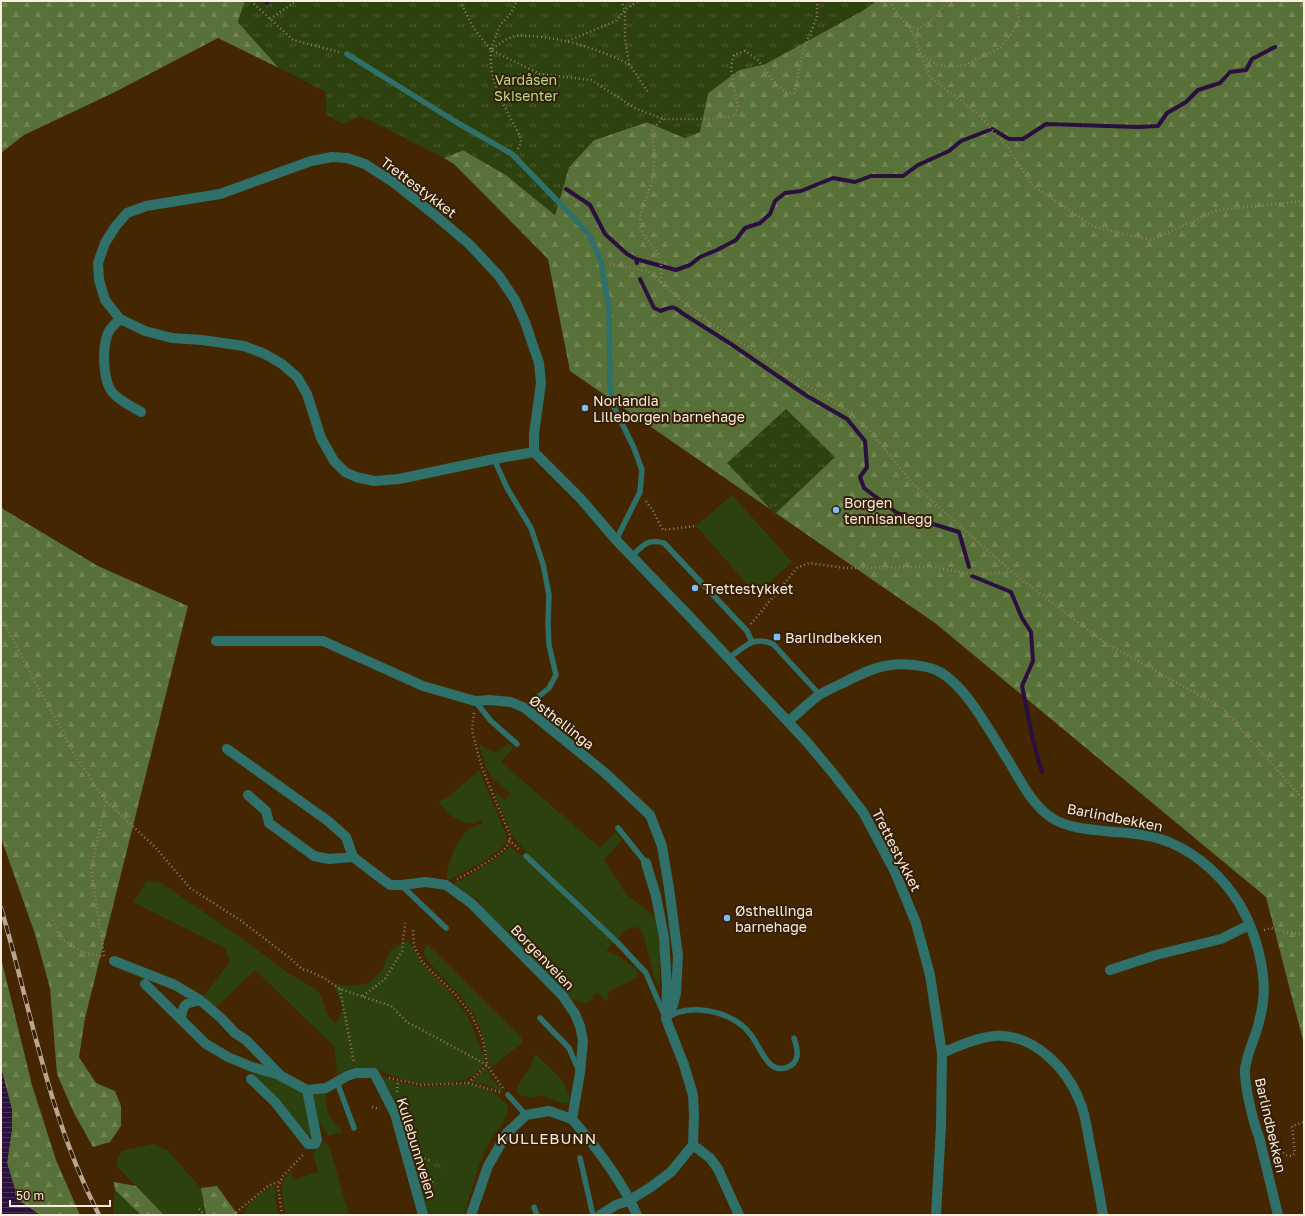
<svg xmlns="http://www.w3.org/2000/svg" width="1305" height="1216" viewBox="0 0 1305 1216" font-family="'Golos Text',sans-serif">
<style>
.grass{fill:#2d410f}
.forest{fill:url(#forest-firs)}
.park{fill:url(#park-tufts)}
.water{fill:url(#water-rules)}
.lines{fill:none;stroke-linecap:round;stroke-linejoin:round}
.stream{stroke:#2b0f3e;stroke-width:4}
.path{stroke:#957e62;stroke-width:2.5;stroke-dasharray:1 3;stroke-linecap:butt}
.lane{stroke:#2f706b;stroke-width:5.5}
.street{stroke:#2f706b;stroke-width:10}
.rail-casing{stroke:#baa68f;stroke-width:4.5}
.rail{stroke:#351f05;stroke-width:3;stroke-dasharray:9;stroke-linecap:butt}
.poi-dot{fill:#7ebdf9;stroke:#351f05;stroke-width:1.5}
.labels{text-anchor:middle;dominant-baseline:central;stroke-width:4;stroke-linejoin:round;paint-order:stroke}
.park-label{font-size:14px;fill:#b5db87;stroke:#351f05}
.street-label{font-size:14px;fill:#fcedde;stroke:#351f05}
.poi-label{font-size:14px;fill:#fcedde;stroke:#351f05;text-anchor:start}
.neighbourhood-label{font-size:15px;letter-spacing:1px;fill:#fcedde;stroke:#351f05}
</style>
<defs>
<pattern id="forest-firs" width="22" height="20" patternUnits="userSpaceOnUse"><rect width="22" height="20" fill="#587138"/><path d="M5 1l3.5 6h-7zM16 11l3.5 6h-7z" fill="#718654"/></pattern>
<pattern id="park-tufts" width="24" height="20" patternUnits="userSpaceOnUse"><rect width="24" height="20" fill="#2d410f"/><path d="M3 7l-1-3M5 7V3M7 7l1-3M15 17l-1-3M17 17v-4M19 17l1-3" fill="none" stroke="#4c5d32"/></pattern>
<pattern id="water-rules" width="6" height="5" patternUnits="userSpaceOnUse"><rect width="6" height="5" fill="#2b0f3e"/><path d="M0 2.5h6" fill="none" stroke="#4b3259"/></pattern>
</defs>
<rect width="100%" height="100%" fill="#442700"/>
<path class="grass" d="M 732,495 L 792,562 L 756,594 L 696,526 Z
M 509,743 L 513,748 L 501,762 L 600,848 L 615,832 L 622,840 L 604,860 L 626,894 L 656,918 L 660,948 L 660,984 L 659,985 L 656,983 L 643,934 L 637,927 L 630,928 L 624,932 L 606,951 L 615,954 L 637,969 L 638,977 L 609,991 L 607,1001 L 598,993 L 594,995 L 587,1004 L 570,998 L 533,959 L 483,911 L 478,899 L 469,895 L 455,885 L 454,883 L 471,875 L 499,857 L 510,847 L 524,857 L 528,854 L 513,837 L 495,794 L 496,793 L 505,800 L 511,794 L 492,778 L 486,768 L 479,744 L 482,746 L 495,752 Z
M 479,770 L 505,832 C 506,835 507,838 506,841 C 500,856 461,873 447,880 C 447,863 456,841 469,829 C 473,826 479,825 483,823 L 481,820 C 478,821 474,823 471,823 C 458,824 446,811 438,802 L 451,795 Z
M 147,881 L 161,883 L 243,939 L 288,973 L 316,989 L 320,994 L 328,1016 L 336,1024 L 343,1008 L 335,988 L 334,983 L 342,986 L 367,984 L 382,970 L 391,950 L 408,940 L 423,965 L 451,994 L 464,1011 L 472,1025 L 485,1060 L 482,1067 L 472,1076 L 464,1080 L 448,1083 L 420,1084 L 407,1081 L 373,1068 L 352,1068 L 337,1074 L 335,1050 L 333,1045 L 255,970 L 215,1008 L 204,996 L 230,961 L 225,948 L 133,902 Z
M 428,945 L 521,1037 L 522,1043 L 492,1067 L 488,1063 L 483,1036 L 476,1018 L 462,998 L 425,958 L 424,952 L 426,946 Z
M 535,1054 C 548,1067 572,1083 569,1103 L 565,1104 L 540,1095 C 533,1099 526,1098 518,1094 L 516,1091 L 524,1075 L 529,1071 Z
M 487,1067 C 490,1071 489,1075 492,1079 C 496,1084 501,1086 503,1092 L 497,1090 L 490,1086 L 471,1082 Z
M 255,1072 L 273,1077 L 302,1090 L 314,1136 L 312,1138 L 309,1137 L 254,1077 Z
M 382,1076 L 394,1081 L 418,1087 L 468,1084 L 487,1088 L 508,1105 C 508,1119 499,1127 492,1138 C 478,1160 472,1190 464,1215 L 427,1215 L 380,1079 Z
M 319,1091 L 326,1093 C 325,1106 328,1120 340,1127 L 342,1132 L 328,1136 L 326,1132 L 317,1121 L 313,1098 L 315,1094 Z
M 325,1142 L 329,1146 L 349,1215 L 286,1215 C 283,1205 279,1188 285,1179 C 286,1176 290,1174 292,1172 L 293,1180 L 318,1172 L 313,1153 L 319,1146 Z
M 153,1144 L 167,1150 L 201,1188 L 206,1215 L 164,1215 L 116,1165 L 121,1151 Z
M 276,1185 C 274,1194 275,1206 279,1215 L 243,1215 C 248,1202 263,1191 276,1185 Z
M 115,1190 L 141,1215 L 113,1215 Z"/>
<path class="forest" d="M 1,1 L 245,1 L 238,22 L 279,68 L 218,38 L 115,92 L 24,135 L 1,153 Z
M 876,1 L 1304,1 L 1304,1044 L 1266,897 L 935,623 L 570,371 L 548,259 L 454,164 L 444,158 L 463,150 L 506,175 L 555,215 L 569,167 L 594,140 L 647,122 L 685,138 L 699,132 L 708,93 L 739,70 L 765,64 L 862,11 Z
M 1,506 L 3,509 L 98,566 L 188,606 L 85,1018 L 79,1057 L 96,1083 L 115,1091 L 121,1106 L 121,1126 L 110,1142 L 93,1147 L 74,1113 L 57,1074 L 50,988 L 35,934 L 1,838 Z
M 1,958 L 32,1085 L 56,1160 L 80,1215 L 40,1215 L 18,1200 L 15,1195 L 15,1190 L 7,1163 L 12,1128 L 12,1110 L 1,1068 Z
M 114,1182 L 136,1186 L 164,1215 L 141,1215 L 115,1190 Z
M 217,1186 L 238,1215 L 206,1215 L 201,1188 Z"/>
<path class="park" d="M 245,1 L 876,1 L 862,11 L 765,64 L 739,70 L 708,93 L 700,132 L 685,138 L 647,122 L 594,140 L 569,167 L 555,215 L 506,175 L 463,150 L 444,158 L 362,116 L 342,124 L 326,114 L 326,92 L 279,68 L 238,22 Z
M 786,409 L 835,457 L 775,514 L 727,463 Z
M 435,1157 L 442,1157 C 448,1164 447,1175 442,1183 L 436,1184 L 432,1178 L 431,1161 Z"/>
<path class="water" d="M 1,1068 L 12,1110 L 12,1128 L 7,1163 L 15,1190 L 15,1195 L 18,1200 L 40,1215 L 1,1215 Z"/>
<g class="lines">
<path class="stream" d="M 266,1 L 267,3
M 566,189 L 590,205 L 605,234 L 627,254 L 636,259 L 637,263
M 636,259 L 676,270 L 690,265 L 700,257 L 717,250 L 736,240 L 745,228 L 760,223 L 770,214 L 775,201 L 785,193 L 801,191 L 833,178 L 855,182 L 871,176 L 903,176 L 918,165 L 949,151 L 961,141 L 992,129 L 1009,139 L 1023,139 L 1046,124 L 1138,127 L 1158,126 L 1167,113 L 1186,102 L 1198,90 L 1220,83 L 1230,72 L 1246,70 L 1252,59 L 1275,47
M 640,279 L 654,308 L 661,311 C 671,307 673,305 682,313 L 731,344 L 807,396 L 847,419 L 865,441 L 867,467 L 860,477 L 864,488 L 897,513 L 959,532 L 969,567
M 972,576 L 1011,592 L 1022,618 L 1031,632 L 1033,661 L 1022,686 L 1033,740 L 1042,772"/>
<path class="path" d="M 251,1 L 293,40 L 339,52
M 460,1 L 474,29 L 491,50 L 540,74 L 591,80 L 635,108 L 663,119 L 714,119 L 735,116 L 738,107 L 732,76 L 731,66 L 734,55 L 745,51 L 758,60 L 776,84 L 786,93 L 794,93 L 804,48 L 817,17 L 817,1
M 890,1 C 896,13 905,26 918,29 L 932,20 L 948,1
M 270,19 L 296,1
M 910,27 L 930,77 L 980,116 L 1009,149 L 1033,186 L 1094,227 L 1151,240 L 1218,210 L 1304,201
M 568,41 L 616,21 L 625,10 L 638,1
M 491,49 L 500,25 L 511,13 L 517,1
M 920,54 L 938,65 L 952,67 L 965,65 L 1000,48 L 1014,30 L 1019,20 L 1016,1
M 629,64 L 648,92
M 518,149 L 521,143 L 520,136 C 506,109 488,81 491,50 C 498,44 506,39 515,36 C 519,35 525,36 530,36 C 564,38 598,49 629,64 L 625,39 L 625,10 L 621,1
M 610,264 L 648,271 L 701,317 L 844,409 L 869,430 L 913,484 L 1012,572 L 1104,642 L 1222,708 L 1304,800
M 661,282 L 661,264 L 658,253 L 644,236 L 640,227 L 640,215 L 652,181 L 655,153 L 651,133 L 652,129 L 663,119
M 646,501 L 653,511 L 663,530 L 696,526
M 1,618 L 76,757 L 106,801 L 155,847 L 190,888 L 240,920 L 290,958 L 302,969 L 311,972 L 324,978 L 340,989 L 391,1006 L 407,1022 L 487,1065 L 503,1088
M 751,624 L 797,568 L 809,563 L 845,568 L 933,567 L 970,574 L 1012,572
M 509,840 L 520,850
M 457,879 C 468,874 504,854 508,844 C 510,841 510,838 510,835 L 482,768 L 472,731 L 474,713
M 53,920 L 60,938 L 82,952 L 104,957
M 1264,930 L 1271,928 L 1288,933 L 1304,934
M 104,956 L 91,869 L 106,801
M 340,989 L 354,1063
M 363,996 L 385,979 L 402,951 L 405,923
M 389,1078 L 421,1085 L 468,1083 L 487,1065 L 483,1040 L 471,1014 L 455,994 L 422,962 L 414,946 L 413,930
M 468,1083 L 500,1092
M 397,1092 L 398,1080
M 372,1107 L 380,1109
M 1271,1137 L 1285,1155 L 1292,1156 L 1295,1153 L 1292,1126 L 1304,1122
M 417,1156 L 431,1161
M 425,1185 L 434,1181
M 199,1209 L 205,1215
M 233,1215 L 268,1186 L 280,1181
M 282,1215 L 278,1187 L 283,1176 L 304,1154"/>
<path class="lane" d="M 347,54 L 456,122 L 512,154 L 574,218 L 590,236 L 601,262 L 609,308 L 610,385 L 613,405 L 634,448 L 642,470 L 640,492 L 616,540
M 494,459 L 507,488 L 531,528 L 543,564 L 549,595 L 548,623 L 549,645 L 556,675 L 549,688 L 525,708
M 632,556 C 643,545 648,538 664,543 L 747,631 L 752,642
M 729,658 C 744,647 754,635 773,644 L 820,695
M 475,701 L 491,721 L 517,744
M 618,828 L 646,863
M 526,856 L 618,943 L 646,973 L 666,1019 C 670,1016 675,1013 679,1012 C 703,1005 737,1015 751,1035 C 758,1044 762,1057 771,1065 C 780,1072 795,1068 797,1056 C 798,1050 796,1044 794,1038
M 401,885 L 446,928
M 540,1018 L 569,1048 L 578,1069
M 337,1082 L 354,1128
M 508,1095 L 526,1115
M 580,1158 L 593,1215
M 534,1207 L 537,1215"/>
<path class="street" d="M 120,319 C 116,323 110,328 108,333 C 102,348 102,384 115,395 C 122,402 133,407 141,412
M 534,452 L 494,459 L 399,479 L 374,481 L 356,477 L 345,472 L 334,461 L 321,438 L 307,394 L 297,377 L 282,364 L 265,354 L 244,346 L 202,340 L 172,338 L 145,331 L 120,319 L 105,300 L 99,280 L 98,263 L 105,243 L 115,227 L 127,213 L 146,206 L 220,194 L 311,161 L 332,157 L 347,158 L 365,164 L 393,182 L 436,216 L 469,244 L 499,276 L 515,300 L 525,322 L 539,363 L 541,383 L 534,434 L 534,452 L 581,499 L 616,540 L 691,618 L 806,741 L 832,772 L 863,812 L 895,872 L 916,923 L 930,975 L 942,1053 L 941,1126 L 936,1215
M 216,641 L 323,641 L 423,686 L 475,701 L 490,700 L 511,702 L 525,708 L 604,772 L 650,815 L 662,846 L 669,888 L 678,956 L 676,993 L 673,1005 L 666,1019
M 788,721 C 799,713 808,703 819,695 C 826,691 834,687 841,684 C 866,671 886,661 914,665 C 922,666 931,667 938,671 C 966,685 991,734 1008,760 C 1020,780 1032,805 1052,818 C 1068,829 1096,830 1115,832 C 1133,833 1154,835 1171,843 C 1199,855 1224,878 1240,905 C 1255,930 1267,972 1263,1002 C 1262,1010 1260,1018 1258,1026 C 1254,1040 1247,1054 1245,1069 C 1244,1084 1253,1122 1259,1137 L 1278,1215
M 227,749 L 328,821 L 346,837 L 353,857 L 390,885 L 401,885 L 426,882 L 446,885 L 471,903 L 562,995 L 575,1014 L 580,1026 L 583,1040 L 580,1073 L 572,1119 C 597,1148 621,1179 637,1215
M 248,795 L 266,811 L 269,823 L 314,856 L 329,859 L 353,857
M 114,961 L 175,985 L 200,1000 L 221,1018 L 235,1033 L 246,1040 L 281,1076 L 307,1090 L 326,1088 L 347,1076 L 356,1073 L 374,1073 L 395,1114 L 423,1215
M 1110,970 L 1156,955 L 1221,939 L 1249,925
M 145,984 L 206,1044 L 228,1057 L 252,1067 L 280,1075
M 181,1018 C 183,1004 185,1003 200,1000
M 942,1053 C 958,1046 976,1038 994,1036 C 1033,1033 1067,1068 1080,1102 C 1085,1113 1087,1128 1089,1140 C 1094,1165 1099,1190 1103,1215
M 251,1079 L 275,1102 L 308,1144 L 315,1144 L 317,1140 L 307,1090
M 693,1145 L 710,1158 L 718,1169 L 739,1215
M 471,1215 L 488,1166 L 507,1133 L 526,1115 L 549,1111 L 572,1119
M 600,1215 L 616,1205 L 630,1200 L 651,1187 L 671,1172 L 693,1145 L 694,1115 L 693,1095 L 684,1065 L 666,1019 L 667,987 L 664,937 L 656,896 L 646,863"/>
<defs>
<path id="rail" d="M 1,908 C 32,1013 48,1116 99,1215"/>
</defs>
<use href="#rail" class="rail-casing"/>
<use href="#rail" class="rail"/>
</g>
<g class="poi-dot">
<circle cx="585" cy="408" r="4"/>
<circle cx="836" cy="510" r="4"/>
<circle cx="695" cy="588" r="4"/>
<rect x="773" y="633" width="8" height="8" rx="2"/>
<circle cx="727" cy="918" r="4"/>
</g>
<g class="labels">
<g class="park-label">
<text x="526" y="79">Vardåsen<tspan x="526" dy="16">Skisenter</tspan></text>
</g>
<g class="street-label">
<text transform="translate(419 187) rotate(37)">Trettestykket</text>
<text transform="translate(562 722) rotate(38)">Østhellinga</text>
<text transform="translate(1115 817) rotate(11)">Barlindbekken</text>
<text transform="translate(897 850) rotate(63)">Trettestykket</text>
<text transform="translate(543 957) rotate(46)">Borgenveien</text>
<text transform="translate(1271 1125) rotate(77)">Barlindbekken</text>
<text transform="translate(417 1148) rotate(73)">Kullebunnveien</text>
</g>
<g class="poi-label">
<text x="593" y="400">Norlandia<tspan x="593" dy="16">Lilleborgen barnehage</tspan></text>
<text x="844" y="502">Borgen<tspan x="844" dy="16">tennisanlegg</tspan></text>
<text x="703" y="588">Trettestykket</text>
<text x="785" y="637">Barlindbekken</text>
<text x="735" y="910">Østhellinga<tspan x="735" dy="16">barnehage</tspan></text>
</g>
<g class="neighbourhood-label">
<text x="547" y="1138">KULLEBUNN</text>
</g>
</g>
<rect width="1305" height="1216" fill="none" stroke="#fcedde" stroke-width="4"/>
<path d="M10 1200v6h100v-6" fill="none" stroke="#fcedde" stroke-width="2"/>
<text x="16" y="1200" font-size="12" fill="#fcedde" stroke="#351f05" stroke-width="3" paint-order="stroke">50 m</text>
</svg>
